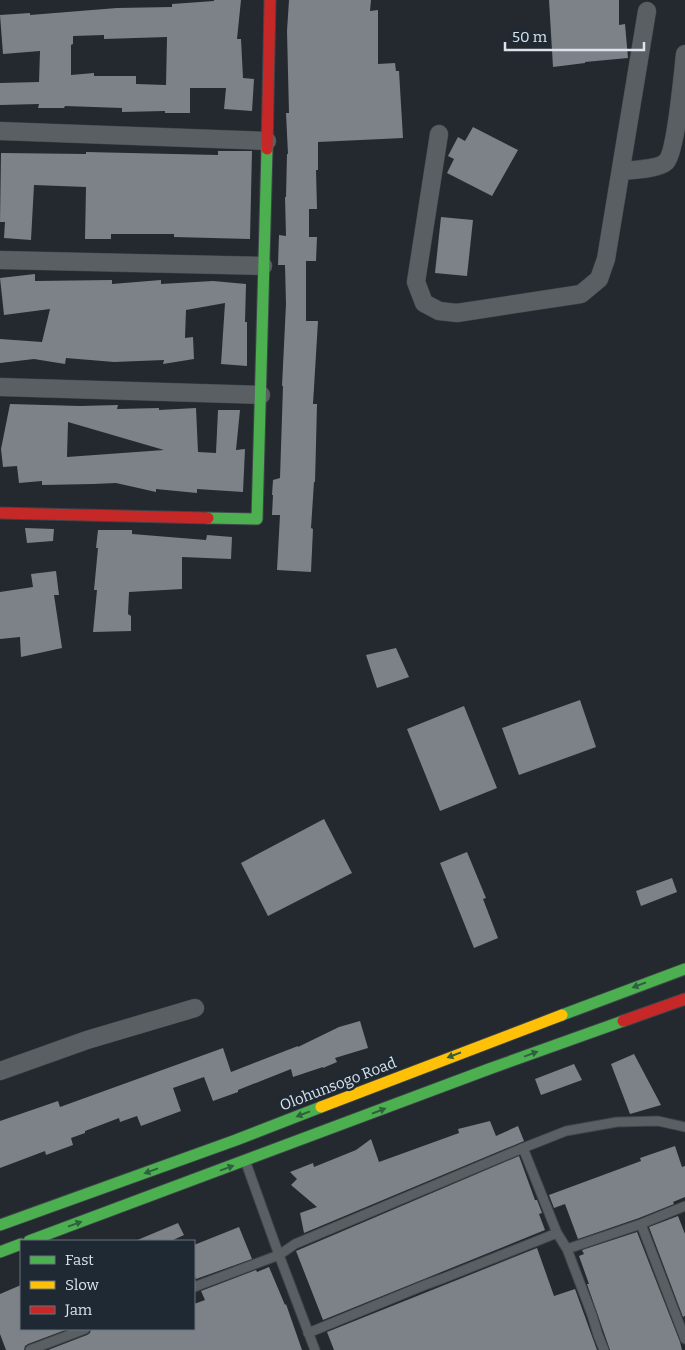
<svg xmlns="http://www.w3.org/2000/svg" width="685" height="1350" viewBox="0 0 685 1350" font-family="Bitter,serif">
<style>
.building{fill:#7d8288;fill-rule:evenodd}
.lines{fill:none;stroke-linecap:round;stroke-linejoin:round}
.lane-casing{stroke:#3e4449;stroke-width:11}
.street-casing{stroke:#3e4449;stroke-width:19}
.fast-casing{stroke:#3e4449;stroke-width:13}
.slow-casing{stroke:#3e4449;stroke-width:13}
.jam-casing{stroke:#3e4449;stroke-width:13}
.lane{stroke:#5a5f64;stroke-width:9}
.street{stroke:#5a5f64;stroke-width:18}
.fast{stroke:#4caf50;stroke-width:11}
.slow{stroke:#ffc107;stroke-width:11}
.jam{stroke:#c62828;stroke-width:11}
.oneway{fill:#305f3f}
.labels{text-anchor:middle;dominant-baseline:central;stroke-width:5;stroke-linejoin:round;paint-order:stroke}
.street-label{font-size:15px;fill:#dce3eb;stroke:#1e2934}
</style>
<rect width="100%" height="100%" fill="#23292f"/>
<path class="building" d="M 214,0 L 241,0 L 237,39 L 241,39 L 243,78 L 254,79 L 252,111 L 224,109 L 226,88 L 190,88 L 190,113 L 165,113 L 165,111 L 122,112 L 122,108 L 65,106 L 64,108 L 38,108 L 39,104 L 0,105 L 0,83 L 39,82 L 40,51 L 3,54 L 0,15 L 30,13 L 30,15 L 117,8 L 172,7 L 172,4 L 214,1 ZM 104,35 L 104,39 L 167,37 L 166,85 L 136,84 L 136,76 L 94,76 L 94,73 L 71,75 L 71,45 L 73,44 L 73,36 Z
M 289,0 L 371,0 L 370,11 L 378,10 L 378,64 L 395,63 L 396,71 L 399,71 L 403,138 L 318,142 L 318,170 L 316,170 L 317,209 L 309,209 L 309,237 L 317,237 L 316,261 L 306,261 L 306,321 L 318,321 L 313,404 L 317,404 L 316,444 L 315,482 L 314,482 L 311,528 L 313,529 L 311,572 L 277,570 L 280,515 L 272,515 L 273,495 L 272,495 L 273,480 L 280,478 L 283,386 L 282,386 L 286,304 L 285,265 L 278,265 L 279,235 L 286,236 L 285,197 L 286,197 L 287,154 L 288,154 L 286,113 L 289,113 L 287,31 Z
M 549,0 L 619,0 L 619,25 L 625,24 L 628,58 L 585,62 L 585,63 L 553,67 Z
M 473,127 L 518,150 L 492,196 L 447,173 L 454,159 L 448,156 L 458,137 L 465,141 Z
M 218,151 L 252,151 L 250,239 L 174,237 L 174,234 L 111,234 L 111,239 L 85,239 L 86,187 L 34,185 L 31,240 L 4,238 L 5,222 L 0,222 L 1,153 L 86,154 L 86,152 L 218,155 Z
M 441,217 L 473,220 L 467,276 L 435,273 Z
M 35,274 L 35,281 L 112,280 L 112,284 L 161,280 L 161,284 L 213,281 L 246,284 L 245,322 L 247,322 L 247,366 L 221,364 L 225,303 L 186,310 L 185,338 L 193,337 L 194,359 L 163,364 L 164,360 L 114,362 L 66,358 L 65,364 L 34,359 L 0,363 L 0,339 L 42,342 L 50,309 L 4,315 L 0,278 Z
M 10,404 L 80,406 L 118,405 L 117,409 L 159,408 L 159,410 L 196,408 L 198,452 L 216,453 L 218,410 L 240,410 L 236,450 L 245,449 L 243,492 L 197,489 L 197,493 L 156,489 L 156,492 L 116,483 L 93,484 L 42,485 L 42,481 L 19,483 L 17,466 L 3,467 L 1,449 ZM 68,422 L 164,450 L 67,457 Z
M 25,528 L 54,529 L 53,541 L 27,543 Z
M 98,530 L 132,530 L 132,534 L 206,540 L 207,535 L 232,537 L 231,559 L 182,557 L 182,589 L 129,592 L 128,614 L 131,616 L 131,631 L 93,632 L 97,590 L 94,590 L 98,548 L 96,548 Z
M 56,571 L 59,595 L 54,595 L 62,648 L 21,657 L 20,637 L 0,639 L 0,592 L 33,587 L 31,574 Z
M 396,648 L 409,677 L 377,688 L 366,655 Z
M 580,700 L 596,747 L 519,775 L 502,728 Z
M 464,706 L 497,788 L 440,811 L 407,729 Z
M 324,819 L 352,873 L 268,916 L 241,863 Z
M 467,852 L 486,898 L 483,899 L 498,938 L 474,948 L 440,863 Z
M 672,878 L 677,892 L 641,906 L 636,891 Z
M 360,1021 L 368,1048 L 335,1058 L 337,1062 L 323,1068 L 323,1067 L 293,1077 L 291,1069 L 238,1090 L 238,1092 L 213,1101 L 204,1077 L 173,1088 L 181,1111 L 141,1126 L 137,1116 L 120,1122 L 119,1118 L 85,1131 L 85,1133 L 71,1138 L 73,1145 L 46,1155 L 45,1151 L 0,1168 L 0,1121 L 58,1101 L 60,1107 L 223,1048 L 231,1072 L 298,1046 L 298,1047 L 339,1027 Z
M 634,1054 L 661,1105 L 630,1114 L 611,1064 Z
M 574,1064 L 582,1080 L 541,1095 L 535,1079 Z
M 490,1121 L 496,1136 L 518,1126 L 524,1141 L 304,1233 L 300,1213 L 317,1207 L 291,1185 L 297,1179 L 290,1172 L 313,1163 L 314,1167 L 356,1150 L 371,1139 L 379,1162 L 459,1133 L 458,1129 Z
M 675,1146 L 682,1167 L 685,1166 L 685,1197 L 673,1202 L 674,1204 L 639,1218 L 578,1239 L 565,1204 L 554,1208 L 549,1195 L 641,1161 L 640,1158 Z
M 519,1156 L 535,1200 L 537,1200 L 542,1213 L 539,1214 L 545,1230 L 323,1320 L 296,1251 Z
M 678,1216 L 685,1234 L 685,1316 L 683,1317 L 649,1227 Z
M 178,1223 L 184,1235 L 171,1241 L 135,1241 Z
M 239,1227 L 252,1259 L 196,1279 L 194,1273 L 194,1245 Z
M 637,1232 L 680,1342 L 682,1350 L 610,1350 L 587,1284 L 589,1284 L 579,1256 L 584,1254 L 582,1250 Z
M 537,1248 L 554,1296 L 575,1289 L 597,1350 L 334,1350 L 327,1332 Z
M 269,1267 L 285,1305 L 286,1304 L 302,1350 L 48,1350 L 87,1335 L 90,1333 L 91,1329 L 194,1329 L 194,1304 L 205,1300 L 201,1291 L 256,1270 L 257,1272 Z
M 21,1285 L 21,1329 L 68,1329 L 28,1344 L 25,1346 L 24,1350 L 6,1350 L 0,1334 L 0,1294 Z"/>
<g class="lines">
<defs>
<path id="lane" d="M 523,1148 L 557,1233 L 567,1249 L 592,1315 L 598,1335 L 604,1350
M 246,1163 L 279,1255 L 315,1350
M 641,1224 L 685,1339
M 567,1249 L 641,1224 L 685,1206
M 194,1287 L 279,1255 L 295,1244 L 523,1148 L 566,1131 L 617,1122 L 658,1121 L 685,1127
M 308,1333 L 425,1285 L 444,1278 L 557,1233
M 30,1350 L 85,1329"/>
<path id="street" d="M 0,131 L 267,141
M 439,134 L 416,282 L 424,303 L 439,311 L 457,313 L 581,294 L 599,279 L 606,259 L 647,11
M 621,171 C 631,170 659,169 666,162 C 676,152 683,72 685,54
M 0,260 L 263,266
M 0,387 L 261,395
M 0,1071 L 87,1040 L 195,1008"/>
<path id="fast" d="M 208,518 L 257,519 L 267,149
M 562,1015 L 685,969
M 0,1225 L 236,1140 L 321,1107
M 29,1241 L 489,1069 L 623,1021
M 0,1252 L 21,1244"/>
<path id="slow" d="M 321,1107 L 562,1015"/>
<path id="jam" d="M 267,149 L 270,0
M 0,513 L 208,518
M 623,1021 L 685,999"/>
</defs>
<use href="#lane" class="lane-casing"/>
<use href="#street" class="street-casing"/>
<use href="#fast" class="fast-casing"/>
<use href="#slow" class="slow-casing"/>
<use href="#jam" class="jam-casing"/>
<use href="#lane" class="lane"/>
<use href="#street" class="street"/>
<use href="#fast" class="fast"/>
<use href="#slow" class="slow"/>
<use href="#jam" class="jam"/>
</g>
<defs><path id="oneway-solid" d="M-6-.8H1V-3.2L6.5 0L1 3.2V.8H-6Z" transform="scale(1.25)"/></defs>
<g class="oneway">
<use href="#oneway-solid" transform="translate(639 985) rotate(159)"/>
<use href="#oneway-solid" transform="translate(531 1054) rotate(-20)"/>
<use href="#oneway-solid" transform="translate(454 1055) rotate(159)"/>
<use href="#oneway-solid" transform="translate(379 1111) rotate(-21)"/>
<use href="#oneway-solid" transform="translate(303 1114) rotate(159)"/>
<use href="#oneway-solid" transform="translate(227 1168) rotate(-20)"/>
<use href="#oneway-solid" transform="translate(151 1171) rotate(160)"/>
<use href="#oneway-solid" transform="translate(75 1224) rotate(-20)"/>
</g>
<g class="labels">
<g class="street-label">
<text transform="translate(338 1084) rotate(-21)">Olohunsogo Road</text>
</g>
</g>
<rect x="20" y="1240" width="175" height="90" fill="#1e2934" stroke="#6a737d"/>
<rect x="30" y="1256" width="25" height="8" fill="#4caf50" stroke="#6a737d"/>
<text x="65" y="1265" font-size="15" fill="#dce3eb">Fast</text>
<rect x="30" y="1281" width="25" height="8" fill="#ffc107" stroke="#6a737d"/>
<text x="65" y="1290" font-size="15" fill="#dce3eb">Slow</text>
<rect x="30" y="1306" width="25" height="8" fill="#c62828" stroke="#6a737d"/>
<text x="65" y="1315" font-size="15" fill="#dce3eb">Jam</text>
<path d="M505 42v8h139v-8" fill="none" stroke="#dce3eb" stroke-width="2.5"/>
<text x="512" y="42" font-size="15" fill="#dce3eb" stroke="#1e2934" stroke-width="4" paint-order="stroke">50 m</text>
</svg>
